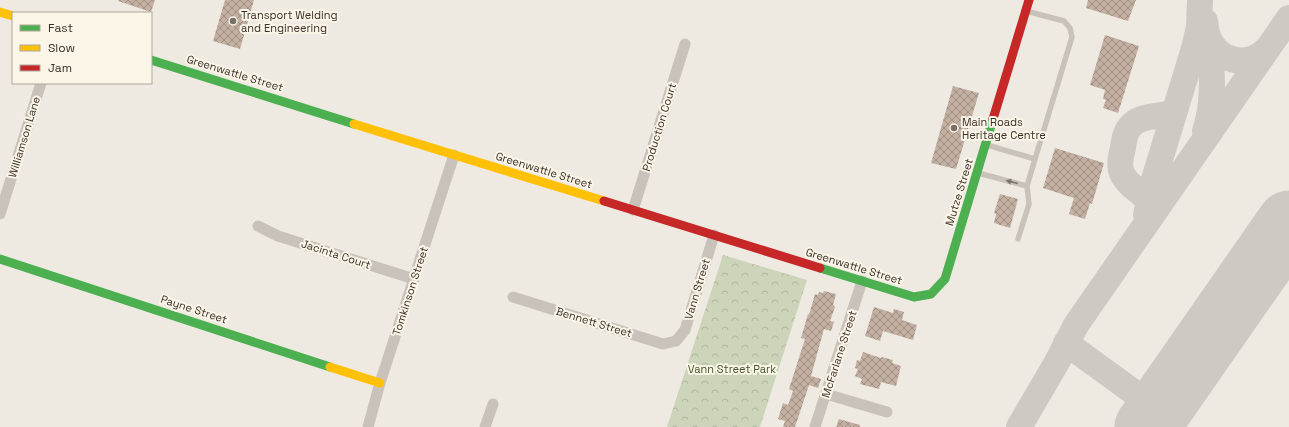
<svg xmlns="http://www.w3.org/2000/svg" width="1289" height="427" viewBox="0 0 1289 427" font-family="'Space Grotesk',sans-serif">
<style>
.park{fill:url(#park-crowns)}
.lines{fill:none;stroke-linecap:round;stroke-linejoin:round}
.taxiway{stroke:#cecac3;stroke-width:26}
.runway{stroke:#cecac3;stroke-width:65}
.building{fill:url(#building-cross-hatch)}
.lane{stroke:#c8c2ba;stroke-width:5.5}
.street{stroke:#c8c2ba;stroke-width:11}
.fast{stroke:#4caf50;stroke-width:9}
.slow{stroke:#ffc107;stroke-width:9}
.jam{stroke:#c62828;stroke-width:9}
.oneway{fill:#79716a}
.poi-dot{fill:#787069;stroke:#fbf5e8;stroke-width:1.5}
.labels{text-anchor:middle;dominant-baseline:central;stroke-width:4;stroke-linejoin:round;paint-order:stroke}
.poi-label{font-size:11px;fill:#382f28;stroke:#fbf5e8;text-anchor:start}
.street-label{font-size:11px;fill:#382f28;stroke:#fbf5e8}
.park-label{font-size:11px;fill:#42582a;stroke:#fbf5e8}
</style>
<defs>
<pattern id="park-crowns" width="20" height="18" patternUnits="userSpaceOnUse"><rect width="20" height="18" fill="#ccd5ba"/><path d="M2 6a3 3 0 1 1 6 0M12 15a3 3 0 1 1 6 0" fill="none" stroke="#b0b7a0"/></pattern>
<pattern id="building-cross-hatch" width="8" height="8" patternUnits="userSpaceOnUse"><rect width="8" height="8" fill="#c3b0a2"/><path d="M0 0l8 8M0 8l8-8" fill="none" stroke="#9f9084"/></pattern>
</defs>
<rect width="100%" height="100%" fill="#eeeae2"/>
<path class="park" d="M 723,255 L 807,280 L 760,427 L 667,427 Z"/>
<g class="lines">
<path class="taxiway" d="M 1207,34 C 1217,62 1247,69 1267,49
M 1205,131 C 1217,95 1211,58 1205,21
M 1148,205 C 1147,198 1143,195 1138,191 C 1120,177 1117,169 1123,148 C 1124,141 1125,133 1129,128 C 1141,111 1168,120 1176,108
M 1146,215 L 1152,186 L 1195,45 L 1199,26 L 1200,0
M 1066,343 L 1143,399 C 1150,408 1151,417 1146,427
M 1141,398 C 1150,402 1159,401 1167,395 L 1222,320
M 1019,427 L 1057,362 L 1076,325 L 1289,18"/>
<path class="runway" d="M 1147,427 L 1289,223"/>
</g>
<path class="building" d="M 119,0 L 155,0 L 151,12 L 118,1 Z
M 225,0 L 254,0 L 240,49 L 213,41 Z
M 1088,0 L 1136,0 L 1128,21 L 1086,8 Z
M 1105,35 L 1139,46 L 1118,113 L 1103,108 L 1106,100 L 1103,99 L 1105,90 L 1090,85 Z
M 953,86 L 979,93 L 956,169 L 931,163 Z
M 1055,148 L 1104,163 L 1092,204 L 1090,203 L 1085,219 L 1069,214 L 1074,198 L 1043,188 Z
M 1000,194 L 1018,199 L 1010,228 L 994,223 L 996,214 L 994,213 Z
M 824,291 L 836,294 L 833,305 L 835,307 L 830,321 L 834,322 L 831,331 L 824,329 L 811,376 L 821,379 L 818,388 L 809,385 L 795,427 L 783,427 L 785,421 L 778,419 L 783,403 L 788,405 L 793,391 L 789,389 L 805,339 L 801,338 L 808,314 L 809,315 L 815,294 L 818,295 L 819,292 L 823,293 Z
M 874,307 L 893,313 L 894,309 L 904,312 L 902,320 L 917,325 L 913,340 L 883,331 L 880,341 L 865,336 Z
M 863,352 L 881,358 L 882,357 L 893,360 L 892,363 L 901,366 L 896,386 L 881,382 L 879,389 L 860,384 L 862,379 L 855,376 L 858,369 L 855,368 L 857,360 L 860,361 Z
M 839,419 L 860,425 L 860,427 L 836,427 Z"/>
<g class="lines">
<path class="lane" d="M 1026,11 L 1064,21 L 1070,28 L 1072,37 L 1035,159
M 978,173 L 1027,186 L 1035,159 L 987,145
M 1018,239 L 1029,204 L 1027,186"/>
<path class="street" d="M 633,210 L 685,44
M 0,214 L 41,83
M 258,226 L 278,236 L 414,279
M 513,297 L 663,344 L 676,341 L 685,330 L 714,235
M 826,394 L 887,412
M 368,427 L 380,383 L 454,155
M 485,427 L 493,404
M 815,427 L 862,281"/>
<path class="fast" d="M 151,60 L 354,124
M 0,259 L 330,367
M 820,268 L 914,297 L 931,294 L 945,279 L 993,119"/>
<path class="slow" d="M 0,12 L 13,16
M 354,124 L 604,201
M 330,367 L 380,383"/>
<path class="jam" d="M 993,119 L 1029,0
M 604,201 L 820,268"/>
</g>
<defs><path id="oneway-solid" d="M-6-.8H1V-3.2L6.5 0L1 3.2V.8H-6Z"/></defs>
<use class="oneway" href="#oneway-solid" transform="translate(1012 182) rotate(-165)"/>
<g class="poi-dot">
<circle cx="233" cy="21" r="4"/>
<circle cx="954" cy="128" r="4"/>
</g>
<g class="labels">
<g class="poi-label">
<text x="241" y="15">Transport Welding<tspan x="241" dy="13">and Engineering</tspan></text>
<text x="962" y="122">Main Roads<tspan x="962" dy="13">Heritage Centre</tspan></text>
</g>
<g class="street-label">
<text transform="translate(235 73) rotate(17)">Greenwattle Street</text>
<text transform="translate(659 127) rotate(-73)">Production Court</text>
<text transform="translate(24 137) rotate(-73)">Williamson Lane</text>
<text transform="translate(544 170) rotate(17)">Greenwattle Street</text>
<text transform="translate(959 192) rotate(-73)">Mutze Street</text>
<text transform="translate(336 254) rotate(18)">Jacinta Court</text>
<text transform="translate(854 266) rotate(17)">Greenwattle Street</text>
<text transform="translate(697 289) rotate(-73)">Vann Street</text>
<text transform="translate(410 291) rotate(-72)">Tomkinson Street</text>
<text transform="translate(194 309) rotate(18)">Payne Street</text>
<text transform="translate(594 322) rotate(17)">Bennett Street</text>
<text transform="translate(839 354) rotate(-72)">McFarlane Street</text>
</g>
<g class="park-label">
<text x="732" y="369">Vann Street Park</text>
</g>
</g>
<rect x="12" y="12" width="140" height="72" fill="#fbf5e8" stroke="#ada69b"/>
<rect x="20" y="25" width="20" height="6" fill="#4caf50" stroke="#ada69b"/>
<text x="48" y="32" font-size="12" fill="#382f28">Fast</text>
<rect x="20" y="45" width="20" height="6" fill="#ffc107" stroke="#ada69b"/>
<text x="48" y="52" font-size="12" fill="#382f28">Slow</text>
<rect x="20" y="65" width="20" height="6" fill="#c62828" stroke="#ada69b"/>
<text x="48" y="72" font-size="12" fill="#382f28">Jam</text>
</svg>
